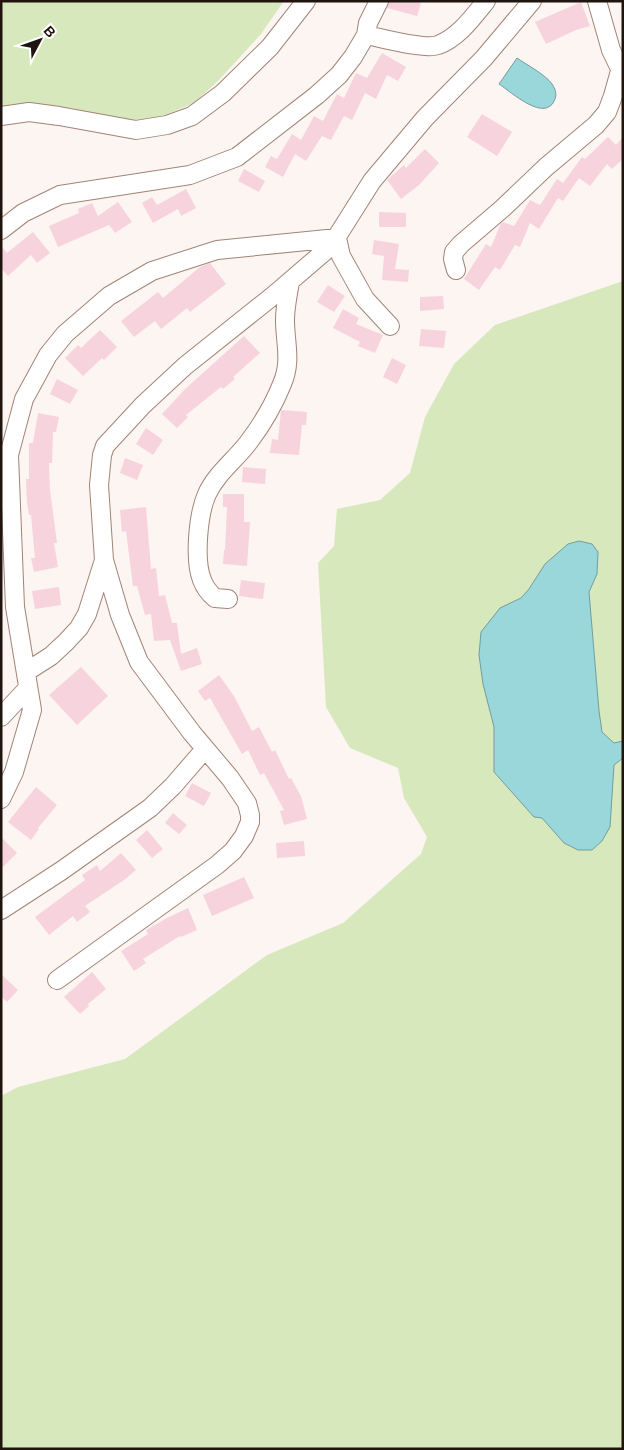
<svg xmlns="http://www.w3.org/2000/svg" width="624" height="1450" viewBox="0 0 624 1450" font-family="Arial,sans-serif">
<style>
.green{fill:#d7e8bd}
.water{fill:#99d7db;stroke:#749c9e}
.building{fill:#f7d3de}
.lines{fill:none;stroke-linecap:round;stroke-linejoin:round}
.minor-casing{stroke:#a28476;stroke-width:20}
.minor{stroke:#fff;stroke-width:18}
</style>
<rect width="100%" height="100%" fill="#fcf5f2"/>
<path class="green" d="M 1,1 L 284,1 L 261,34 L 219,80 L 194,103 L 155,119 L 121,121 L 71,108 L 23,104 L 1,108 Z
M 623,281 L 623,1449 L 1,1449 L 1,1096 L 18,1087 L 125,1059 L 267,955 L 343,923 L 421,854 L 427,837 L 404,798 L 398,768 L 350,748 L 326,707 L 318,563 L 334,546 L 337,509 L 380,500 L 410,473 L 425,417 L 454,364 L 495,325 Z"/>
<path class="water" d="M 517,58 C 527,65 546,75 552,84 C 555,88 557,94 555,99 C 546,124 511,92 499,84 Z
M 579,541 L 592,544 L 598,552 L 597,574 L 589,592 L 599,711 L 602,732 L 614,743 L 623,741 L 623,758 L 614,765 L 610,827 L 602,841 L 592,850 L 578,850 L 564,843 L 542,818 L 534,817 L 494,772 L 494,727 L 483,684 L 479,655 L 481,632 L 500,608 L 521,598 L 529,589 L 545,564 L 568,544 Z"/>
<path class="building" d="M 389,1 L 413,1 L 421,3 L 417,16 L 387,8 Z
M 581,2 L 590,26 L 576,30 L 546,44 L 535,22 Z
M 382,53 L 406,67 L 398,81 L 387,75 L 376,99 L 365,93 L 352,120 L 344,116 L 331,140 L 322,136 L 306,161 L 295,154 L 283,177 L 265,167 L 271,156 L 277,159 L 292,134 L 301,140 L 314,116 L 323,121 L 337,94 L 344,98 L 356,73 L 367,78 Z
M 482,114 L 512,132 L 497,156 L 467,137 Z
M 608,137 L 616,145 L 623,137 L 623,159 L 612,169 L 607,164 L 590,186 L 579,178 L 563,201 L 558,198 L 539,229 L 530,223 L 520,247 L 515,245 L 500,270 L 495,267 L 479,290 L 464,279 L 486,244 L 491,247 L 501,223 L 503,222 L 514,226 L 530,200 L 540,205 L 557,179 L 563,183 L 582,157 L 585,159 Z
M 425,149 L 439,163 L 419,185 L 401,199 L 387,180 L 404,165 L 406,168 Z
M 244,169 L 265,181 L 259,192 L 238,181 Z
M 186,189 L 196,208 L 181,216 L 178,209 L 153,223 L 142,203 L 152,197 L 157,205 Z
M 118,202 L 132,222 L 115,233 L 109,225 L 58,247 L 49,226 L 79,213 L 78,209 L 92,203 L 98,216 Z
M 379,212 L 406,213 L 406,227 L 379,227 Z
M 33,232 L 50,253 L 37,263 L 31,255 L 8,276 L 1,268 L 1,246 L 7,253 Z
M 374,240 L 399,244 L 395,269 L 409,270 L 408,282 L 382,280 L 384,256 L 372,254 Z
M 210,263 L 226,284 L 190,312 L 187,308 L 161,329 L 155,321 L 134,337 L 121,321 L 158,292 L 163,298 L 200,267 Z
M 328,285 L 345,296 L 334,312 L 317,302 Z
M 443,296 L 444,309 L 420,311 L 420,297 Z
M 343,309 L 359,318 L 356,324 L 383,335 L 375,353 L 358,346 L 360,342 L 333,328 Z
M 421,329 L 446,331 L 444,348 L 419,346 Z
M 100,330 L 117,347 L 104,360 L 102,358 L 83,376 L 65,358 L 78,345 L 81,348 Z
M 244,336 L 260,353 L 233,377 L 235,379 L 223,389 L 221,387 L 186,415 L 188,417 L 177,428 L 162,414 L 185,389 Z
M 392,358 L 406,365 L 397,384 L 383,377 Z
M 57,379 L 78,390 L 70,404 L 50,394 Z
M 281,410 L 307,412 L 306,425 L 302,425 L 299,455 L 270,453 L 272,439 L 278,440 Z
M 38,413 L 59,417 L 56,432 L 53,432 L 52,463 L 49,463 L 50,490 L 57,543 L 54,543 L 58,567 L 34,572 L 31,558 L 35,558 L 31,515 L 29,515 L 27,503 L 26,479 L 29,479 L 29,443 L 33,443 Z
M 146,428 L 163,440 L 153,455 L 136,444 Z
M 125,458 L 143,465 L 137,480 L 120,473 Z
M 243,467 L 266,469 L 265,484 L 242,482 Z
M 223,494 L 244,494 L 244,522 L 250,522 L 247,566 L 223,564 L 224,550 L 225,550 L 227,507 L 223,507 Z
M 146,507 L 151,569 L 156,568 L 159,596 L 165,595 L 172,623 L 177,623 L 181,654 L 197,648 L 202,664 L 181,671 L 170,640 L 154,641 L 151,614 L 145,615 L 137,586 L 133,586 L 126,531 L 122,532 L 120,510 Z
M 241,580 L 265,583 L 263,599 L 239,596 Z
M 59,587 L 61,605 L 35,609 L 32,591 Z
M 81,667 L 108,696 L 77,725 L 49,695 Z
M 219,675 L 234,696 L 252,731 L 259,727 L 272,752 L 275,750 L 289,779 L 291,778 L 301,796 L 307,819 L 284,825 L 280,811 L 284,810 L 264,773 L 260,775 L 248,750 L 242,754 L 210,698 L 205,701 L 198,691 Z
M 192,783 L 211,793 L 204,806 L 185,796 Z
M 36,787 L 57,805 L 38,828 L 39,829 L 31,840 L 8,822 Z
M 173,813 L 187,825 L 179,834 L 165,823 Z
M 147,830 L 163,849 L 152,858 L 136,840 Z
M 1,837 L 17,853 L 1,869 Z
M 304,841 L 305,856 L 277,858 L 276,843 Z
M 121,853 L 136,870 L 124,880 L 85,906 L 90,912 L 77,922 L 73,916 L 49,935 L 35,917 L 85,880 L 82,875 L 97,865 L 100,871 Z
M 244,877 L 254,898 L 212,916 L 203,895 Z
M 188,908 L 197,930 L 181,937 L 180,936 L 143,959 L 146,963 L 134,971 L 121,951 L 148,934 L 146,930 L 167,918 Z
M 92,972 L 106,989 L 88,1004 L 89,1006 L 80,1014 L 64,997 Z
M 1,974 L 18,990 L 7,1002 L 1,996 Z"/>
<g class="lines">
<defs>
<path id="minor" d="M 597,1 L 611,50 L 623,75
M 366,35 C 381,38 425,50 438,45 C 458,38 473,17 486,1
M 1,116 L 29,112 L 59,116 L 136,130 L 167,125 L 192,116 L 223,93 L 270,47 L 306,1
M 1,230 L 23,213 L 60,195 L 190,175 L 237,157 L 317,95 L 339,75 L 353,57 L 366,35 L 368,23 L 379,1
M 456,270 L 453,259 L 454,252 L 461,244 L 503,208 L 546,167 L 596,125 L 607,112 L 613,96 L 620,71
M 228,599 L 215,598 C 209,593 205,588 202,580 C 194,560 198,514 207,494 C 216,474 235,460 248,443 C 261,426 274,404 282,384 C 292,361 285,343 285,320 C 285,307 288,294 290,282
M 26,672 L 51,656 L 66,642 L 79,628 L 87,614 L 104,560 L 99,485 L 102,455 L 105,446 L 143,405 L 185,366 L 274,295 L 331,246 L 372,181 L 425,118 L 484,58 L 532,1
M 1,717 L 28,688
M 1,799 L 14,772 L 32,710 L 15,607 L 9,455 L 24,399 L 48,355 L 65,334 L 109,296 L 152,271 L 217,250 L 337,238 L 341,256 L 365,299 L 390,326
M 1,910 L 61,871 L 150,808 L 173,786 L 205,749
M 57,980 L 217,865 L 233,851 L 244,836 L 250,822 L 250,815 L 247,803 L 230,778 L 192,733 L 139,662 L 120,615 L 104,560"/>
</defs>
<use href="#minor" class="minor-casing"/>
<use href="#minor" class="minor"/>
</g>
<rect width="624" height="1450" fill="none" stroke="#1f140e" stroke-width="5"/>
<g transform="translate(40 40) rotate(49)" stroke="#ffffff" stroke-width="4" paint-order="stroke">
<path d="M0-4L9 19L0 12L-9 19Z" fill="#1f140e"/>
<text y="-8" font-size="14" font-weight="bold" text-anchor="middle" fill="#1f140e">B</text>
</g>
</svg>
